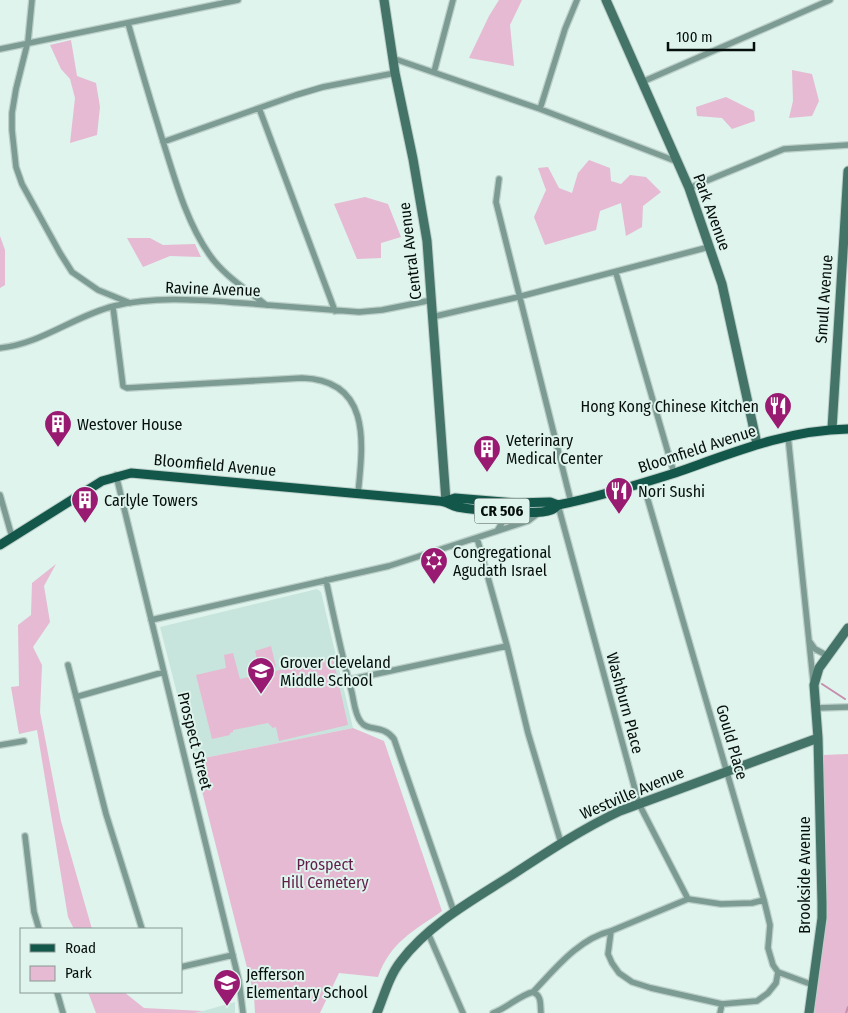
<svg xmlns="http://www.w3.org/2000/svg" width="848" height="1013" viewBox="0 0 848 1013" font-family="'Fira Sans Condensed',sans-serif">
<style>
.built{fill:#c8e5dd}
.green{fill:#e6bad2}
.lines{fill:none;stroke-linecap:round;stroke-linejoin:round}
.stream{stroke:#c78ead;stroke-width:2}
.street-casing{stroke:#bccfc9;stroke-width:8}
.secondary-casing{stroke:#bccfc9;stroke-width:11}
.primary-casing{stroke:#bccfc9;stroke-width:11}
.street{stroke:#7c9b93;stroke-width:5.5}
.secondary{stroke:#447368;stroke-width:9}
.primary{stroke:#13574a;stroke-width:9}
.labels{text-anchor:middle;dominant-baseline:central;stroke-width:4;stroke-linejoin:round;paint-order:stroke}
.shield{fill:#def4ed;stroke:#485450;stroke-width:1}
.shield-label{font-size:15px;font-weight:bold;fill:#070f0d}
.street-label{font-size:16px;fill:#070f0d;stroke:#def4ed}
.poi-label{font-size:16px;fill:#070f0d;stroke:#def4ed;text-anchor:start}
.park-label{font-size:16px;fill:#621e4a;stroke:#def4ed}
</style>
<rect width="100%" height="100%" fill="#def4ed"/>
<path class="built" d="M 317,589 L 321,592 L 353,728 L 194,760 L 160,627 Z
M 235,1002 L 235,1013 L 195,1013 L 203,1011 Z"/>
<path class="green" d="M 499,0 L 522,0 L 510,25 L 514,66 L 469,58 L 489,16 Z
M 71,40 L 77,76 L 96,83 L 100,107 L 97,135 L 70,143 L 75,98 L 70,79 L 61,69 L 50,45 Z
M 792,70 L 812,74 L 819,101 L 812,116 L 789,118 L 793,101 Z
M 726,97 L 754,111 L 755,121 L 732,129 L 722,118 L 697,116 L 696,107 Z
M 589,160 L 610,168 L 611,181 L 621,184 L 630,175 L 646,177 L 661,192 L 643,206 L 642,227 L 626,236 L 621,203 L 600,211 L 596,230 L 545,245 L 534,217 L 546,190 L 538,168 L 548,167 L 559,188 L 572,193 L 578,173 Z
M 365,197 L 388,204 L 401,237 L 381,243 L 381,258 L 357,259 L 334,204 Z
M 0,236 L 5,250 L 5,285 L 0,288 Z
M 127,238 L 150,238 L 163,245 L 195,244 L 201,257 L 170,256 L 143,267 Z
M 56,564 L 44,586 L 50,622 L 33,647 L 42,665 L 40,712 L 61,821 L 92,929 L 74,929 L 68,917 L 37,730 L 19,734 L 11,687 L 19,686 L 18,625 L 31,615 L 32,583 Z
M 271,646 L 276,667 L 260,672 L 255,651 Z
M 233,653 L 240,679 L 333,658 L 348,725 L 279,741 L 276,727 L 273,728 L 268,723 L 233,730 L 233,732 L 230,733 L 230,735 L 212,739 L 196,675 L 226,668 L 224,655 Z
M 353,728 L 384,741 L 442,911 C 414,931 390,942 378,977 L 339,973 L 320,1013 L 255,1013 L 254,995 L 194,760 Z
M 848,754 L 848,1013 L 814,1013 L 827,910 L 823,755 Z
M 88,992 L 124,992 L 144,1008 L 203,1011 L 195,1013 L 96,1013 Z"/>
<g class="lines">
<path class="stream" d="M 822,684 L 845,699
M 846,1013 L 848,1007"/>
<defs>
<path id="street" d="M 32,0 L 28,41 L 16,89 L 12,113 L 12,130 L 16,167 L 22,184 L 60,253 L 72,272 L 98,290 L 130,303
M 128,23 C 140,66 153,109 166,151 C 177,186 188,224 209,254 C 223,275 246,289 266,305
M 0,49 L 238,0
M 392,58 L 540,109 L 678,162
M 434,72 L 453,0
M 642,82 L 830,0
M 259,108 L 335,311
M 540,109 L 565,29 L 577,0
M 163,142 L 296,95 L 323,87 L 395,73
M 499,179 L 496,202 L 571,502
M 689,188 L 784,149 L 848,145
M 616,273 L 674,473
M 113,307 L 123,386 L 127,388 L 302,378 C 372,380 363,444 358,494
M 432,317 L 518,297 L 709,247
M 0,348 C 41,344 74,316 114,306 C 156,296 199,300 242,303 C 281,306 320,309 359,312 L 382,310 L 432,300
M 788,436 L 813,680
M 116,475 L 239,981 L 243,1013
M 643,483 L 764,900 L 770,925 L 768,948 L 773,965 L 778,972 L 813,985
M 0,495 L 12,537
M 558,505 L 639,804 L 688,899
M 497,531 L 505,518 L 510,502
M 477,538 L 507,646 L 528,733 L 561,843
M 326,580 C 334,618 342,656 352,693 C 354,702 355,715 361,722 C 368,732 383,724 394,739 L 454,912
M 151,620 L 389,566 L 528,521 L 540,512
M 810,642 L 815,649 L 828,656
M 68,665 L 106,814 L 142,929
M 348,680 L 507,646
M 76,697 L 164,672
M 816,708 L 848,707
M 0,745 L 24,741
M 25,836 L 34,912 L 39,929
M 764,900 L 752,903 L 721,904 L 688,899 L 611,931 L 608,954 L 612,963 L 619,973 L 632,982 L 651,988 L 722,1004 L 757,1001 L 768,993 L 776,983 L 778,972
M 428,933 L 463,1013
M 181,967 L 233,955
M 57,992 L 63,1013
M 533,992 C 542,996 540,1004 541,1013
M 493,1013 C 507,1008 520,995 533,992 C 555,969 578,939 611,931
M 720,1013 L 722,1004"/>
<path id="secondary" d="M 384,0 L 395,73 L 413,159 L 427,241 L 446,501
M 606,0 L 689,188 L 722,284 L 757,444
M 832,429 L 848,171
M 377,1013 C 384,996 389,976 401,961 C 429,924 473,900 512,875 C 547,852 582,829 620,811 L 818,738
M 809,1013 L 822,918 L 822,903 L 818,738 L 814,685 L 819,668 L 848,628"/>
<path id="primary" d="M 446,501 L 455,498 L 516,503 L 550,502 L 558,505
M 0,545 L 102,481 L 131,473 L 439,501 C 446,501 450,505 457,507 C 474,510 537,516 551,510 C 554,509 556,507 558,505 C 598,497 637,485 675,473 C 732,453 787,430 848,429"/>
</defs>
<use href="#street" class="street-casing"/>
<use href="#secondary" class="secondary-casing"/>
<use href="#primary" class="primary-casing"/>
<use href="#street" class="street"/>
<use href="#secondary" class="secondary"/>
<use href="#primary" class="primary"/>
</g>
<defs>
<symbol id="restaurant-pin" viewBox="-11 -11 22 30"><path d="M0 17L-7.5 6A9.5 9.5 0 1 1 7.5 6Z" fill="#991a71" stroke="#def4ed"/><path d="M-5-6h1v4h1v-4h1v4h1v-4h1v5L-1.5 .5V6h-2V.5L-5-1ZM5-6V6H3V1.5H1.5Q1.5-4 5-6Z" fill="#fff"/></symbol>
<symbol id="building-pin" viewBox="-11 -11 22 30"><path d="M0 17L-7.5 6A9.5 9.5 0 1 1 7.5 6Z" fill="#991a71" stroke="#def4ed"/><path d="M-4-6H4V6H1V3H-1V6H-4ZM-2.5-4.3h1.7v1.8h-1.7ZM.8-4.3h1.7v1.8H.8ZM-2.5-1h1.7V.8h-1.7ZM.8-1h1.7V.8H.8Z" fill="#fff"/></symbol>
<symbol id="synagogue-pin" viewBox="-11 -11 22 30"><path d="M0 17L-7.5 6A9.5 9.5 0 1 1 7.5 6Z" fill="#991a71" stroke="#def4ed"/><path d="M0-6.5L5.6 3.2H-5.6ZM0 6.5L5.6-3.2H-5.6Z" fill="#fff"/></symbol>
<symbol id="school-pin" viewBox="-11 -11 22 30"><path d="M0 17L-7.5 6A9.5 9.5 0 1 1 7.5 6Z" fill="#991a71" stroke="#def4ed"/><path d="M0-5L7-2L0 1L-7-2ZM-4 1L0 2.5L4 1V4Q0 6-4 4Z" fill="#fff"/></symbol>
</defs>
<g fill-rule="evenodd">
<use href="#restaurant-pin" x="762" y="390" width="32" height="43"/>
<use href="#building-pin" x="42" y="408" width="32" height="43"/>
<use href="#building-pin" x="471" y="433" width="32" height="43"/>
<use href="#restaurant-pin" x="603" y="475" width="32" height="43"/>
<use href="#building-pin" x="69" y="484" width="32" height="43"/>
<use href="#synagogue-pin" x="418" y="545" width="32" height="43"/>
<use href="#school-pin" x="245" y="655" width="32" height="43"/>
<use href="#school-pin" x="211" y="967" width="32" height="43"/>
</g>
<g class="labels">
<rect class="shield" x="474.5" y="498.5" width="55" height="25" rx="4"/>
<g class="shield-label">
<text x="502" y="511">CR 506</text>
</g>
<g class="street-label">
<text transform="translate(712 212) rotate(70)">Park Avenue</text>
<text transform="translate(410 251) rotate(-97)">Central Avenue</text>
<text transform="translate(213 289) rotate(2)">Ravine Avenue</text>
<text transform="translate(824 299) rotate(-86)">Smull Avenue</text>
<text transform="translate(697 449) rotate(-18)">Bloomfield Avenue</text>
<text transform="translate(215 465) rotate(5)">Bloomfield Avenue</text>
<text transform="translate(625 703) rotate(75)">Washburn Place</text>
<text transform="translate(195 741) rotate(76)">Prospect Street</text>
<text transform="translate(732 742) rotate(74)">Gould Place</text>
<text transform="translate(632 793) rotate(-23)">Westville Avenue</text>
<text transform="translate(804 875) rotate(-90)">Brookside Avenue</text>
</g>
<g class="poi-label">
<text x="759" y="406" text-anchor="end">Hong Kong Chinese Kitchen</text>
<text x="77" y="424">Westover House</text>
<text x="506" y="440">Veterinary<tspan x="506" dy="18">Medical Center</tspan></text>
<text x="638" y="491">Nori Sushi</text>
<text x="104" y="500">Carlyle Towers</text>
<text x="453" y="552">Congregational<tspan x="453" dy="18">Agudath Israel</tspan></text>
<text x="280" y="662">Grover Cleveland<tspan x="280" dy="18">Middle School</tspan></text>
<text x="246" y="974">Jefferson<tspan x="246" dy="18">Elementary School</tspan></text>
</g>
<g class="park-label">
<text x="325" y="864">Prospect<tspan x="325" dy="18">Hill Cemetery</tspan></text>
</g>
</g>
<rect x="20" y="928" width="162" height="65" fill="#def4ed" stroke="#889893"/>
<rect x="30" y="944" width="25" height="8" fill="#13574a" stroke="#889893"/>
<text x="65" y="953" font-size="15" fill="#070f0d">Road</text>
<rect x="30" y="966" width="25" height="15" fill="#e6bad2" stroke="#889893"/>
<text x="65" y="978" font-size="15" fill="#070f0d">Park</text>
<path d="M668 42v8h86v-8" fill="none" stroke="#070f0d" stroke-width="2.5"/>
<text x="676" y="42" font-size="15" fill="#070f0d" stroke="#def4ed" stroke-width="4" paint-order="stroke">100 m</text>
</svg>
